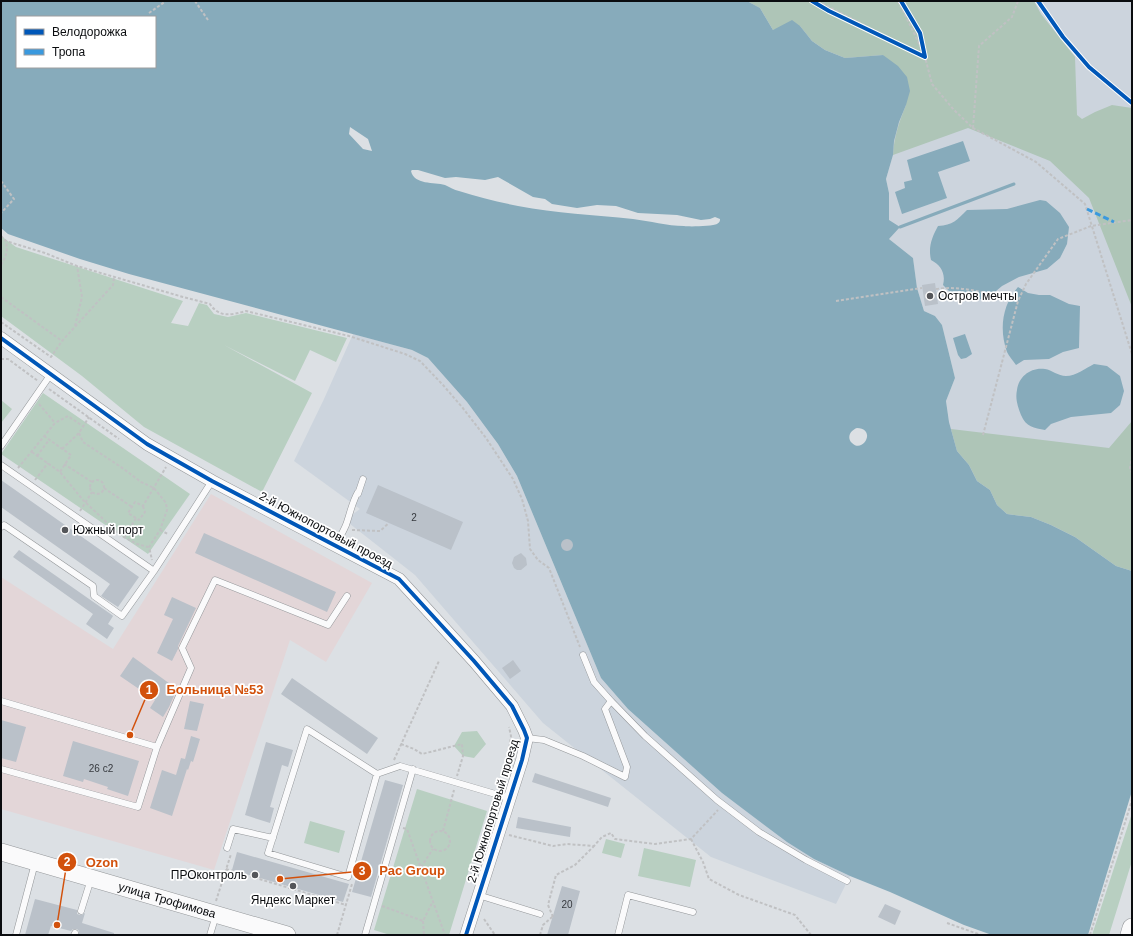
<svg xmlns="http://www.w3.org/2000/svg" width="1133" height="936" viewBox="0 0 1133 936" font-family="Arial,sans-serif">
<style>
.built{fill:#ccd4dd}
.medical{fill:#e3d6d8}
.green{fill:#b8cfc1}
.forest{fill:#aec5b7}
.water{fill:#87abbb;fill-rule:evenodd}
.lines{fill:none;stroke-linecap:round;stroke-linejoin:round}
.stream{stroke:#87abbb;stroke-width:3}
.building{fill:#bac1c9}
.lane-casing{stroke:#939699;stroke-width:7}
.street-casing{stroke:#939699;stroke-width:13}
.secondary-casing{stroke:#939699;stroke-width:18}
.primary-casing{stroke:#939699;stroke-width:20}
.path{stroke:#c0c1c3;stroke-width:2;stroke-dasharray:3 2;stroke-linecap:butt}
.lane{stroke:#fafafb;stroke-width:6}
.street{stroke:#fafafb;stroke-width:12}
.secondary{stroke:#fafafb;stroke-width:17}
.primary{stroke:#fafafb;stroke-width:19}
.quiet{stroke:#3a99de;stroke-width:3;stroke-dasharray:6 3;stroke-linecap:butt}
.cycleway-casing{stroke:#fff;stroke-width:6}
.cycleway{stroke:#0057b8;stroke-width:4}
.poi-dot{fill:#54565a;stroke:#fff;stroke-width:1.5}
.labels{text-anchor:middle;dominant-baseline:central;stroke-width:3.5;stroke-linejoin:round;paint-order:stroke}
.number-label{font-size:10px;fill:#36393e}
.poi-label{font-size:12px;fill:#0a0c0f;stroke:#fff;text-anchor:start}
.street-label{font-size:12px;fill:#0a0c0f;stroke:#fff}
.leader{fill:none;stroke:#d2510c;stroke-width:1.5}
.callout-dot{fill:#d2510c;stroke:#fff;stroke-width:1.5}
.mark-label{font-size:12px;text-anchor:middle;font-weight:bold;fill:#fff}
.callout-label{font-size:13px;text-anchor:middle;font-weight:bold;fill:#d2510c;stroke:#fff;stroke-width:3.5;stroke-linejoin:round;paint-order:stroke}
</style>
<rect width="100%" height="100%" fill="#dce0e4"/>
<path class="built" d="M 747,1 L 1132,1 L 1132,571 L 957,451 L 949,422 L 946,401 L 955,378 L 942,325 L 935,316 L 924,311 L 917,288 L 913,258 L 889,239 L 889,193 L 886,179 L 893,155 L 883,55 L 845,58 Z
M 353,334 L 412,350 L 428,358 L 467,402 L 498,444 L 517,476 L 601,678 L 628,709 L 722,793 L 814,859 L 850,876 L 836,904 L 711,857 L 543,723 L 415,575 L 345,520 L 360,509 L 294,461 L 324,399 Z"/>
<path class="medical" d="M 211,494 L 372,583 L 326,662 L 290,640 L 214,870 L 1,809 L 1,577 L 113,649 Z"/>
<path class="green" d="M 1,236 L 16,247 L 183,301 L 171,323 L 188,326 L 199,303 L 207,305 L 214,314 L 228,317 L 246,313 L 347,338 L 336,362 L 310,350 L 295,381 L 224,345 L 312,393 L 262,492 L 144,427 L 82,376 L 1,316 Z
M 43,393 L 190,494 L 148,554 L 1,454 Z
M 1,400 L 12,409 L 1,423 Z
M 477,731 L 486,744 L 474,758 L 463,756 L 454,746 L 462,732 Z
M 417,789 L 487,811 L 449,935 L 390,935 L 374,930 Z
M 1132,813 L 1132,861 L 1109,935 L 1092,935 Z
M 310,821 L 345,831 L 339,853 L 304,843 Z
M 606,839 L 625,844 L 621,858 L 602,853 Z
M 644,848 L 696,860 L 690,887 L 638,876 Z"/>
<path class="forest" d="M 747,1 L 1034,1 L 1041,14 L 1075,57 L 1077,115 L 1082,119 L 1095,112 L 1112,105 L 1132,108 L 1132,307 L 1089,198 L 1050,161 L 968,128 L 893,155 C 894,137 899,122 906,105 L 883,55 L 845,58 L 825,50 L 812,41 L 800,26 L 773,30 L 760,8 Z
M 1132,421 L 1132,571 L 1116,566 L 1075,537 L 1051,525 L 1031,517 L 1007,514 L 997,505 L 990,490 L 977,481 L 969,465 L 957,451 L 951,429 L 1109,448 Z"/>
<path class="water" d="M 1,1 L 747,1 L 760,8 L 773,30 L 792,20 L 800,26 L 812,41 L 825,50 L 845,58 L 883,55 L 898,66 L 907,77 L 910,91 L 906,105 L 899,122 L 894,141 L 893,155 L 886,179 L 889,193 L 889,220 L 900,227 L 889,239 L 913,258 L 917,288 L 924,311 L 935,316 L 942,325 L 955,378 L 946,401 L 949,422 L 957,451 L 969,465 L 977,481 L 990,490 L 997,505 L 1007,514 L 1031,517 L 1051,525 L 1075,537 L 1116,566 L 1132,571 L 1132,791 L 1088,935 L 992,935 L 964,925 L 890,892 L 850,876 L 814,859 L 787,842 L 722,793 L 628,709 L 601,678 L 517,476 L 498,444 L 467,402 L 428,358 L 412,350 L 129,274 L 80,259 L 8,234 L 1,228 ZM 17,17 L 155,17 L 155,67 L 17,67 ZM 350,127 L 368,139 L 372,151 L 363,149 L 349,134 ZM 412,170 L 418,170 L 445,178 L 456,177 L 485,180 L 498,177 L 533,197 L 545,199 L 552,204 L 577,208 L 597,205 L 616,206 L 638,213 L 677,215 L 701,220 L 710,219 L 715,217 L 720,219 C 720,221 720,222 717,224 C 713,226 690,227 684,226 C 667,226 650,221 633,219 C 594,215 556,213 518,206 C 498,202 478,197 459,191 C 454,190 450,187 445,185 C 434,182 414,185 411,171 ZM 857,428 C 877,429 863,454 852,443 C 846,437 851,430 857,428 Z
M 963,141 L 970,161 L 938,172 L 947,198 L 902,214 L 895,192 L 905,188 L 904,182 L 912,180 L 907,160 Z
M 1040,200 L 1046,201 L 1060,213 L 1069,227 L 1067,244 L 1060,258 L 1047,269 L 1019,277 L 1002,286 L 989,297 L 978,300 L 964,300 L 951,293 L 943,285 C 946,274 941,265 931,260 C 928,247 932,237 938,226 C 953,225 957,220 967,210 L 1007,209 Z
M 1018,287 L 1028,293 L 1039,295 L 1050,295 L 1069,304 L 1080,306 L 1079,348 L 1063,352 L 1049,359 L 1024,360 L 1016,365 C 1013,361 1009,356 1007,352 C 999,330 1002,305 1018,287 Z
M 965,334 L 972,354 L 966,358 L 961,359 L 958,355 L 953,338 Z
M 1094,364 L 1107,366 L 1120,376 L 1124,391 L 1120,405 L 1111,413 L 1071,417 L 1051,424 L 1045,430 C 1034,428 1026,427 1021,415 C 1018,407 1015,399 1017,390 C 1019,376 1031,367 1045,369 C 1052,370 1058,376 1066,376 C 1076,376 1086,368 1094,364 Z"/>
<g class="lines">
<path class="stream" d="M 900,227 L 1014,184"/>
</g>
<path class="building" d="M 935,283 L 938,304 L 925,306 L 922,285 Z
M 1,480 L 139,577 L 118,607 L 101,596 L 110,584 L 1,507 Z
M 378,485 L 463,522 L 451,550 L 366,513 Z
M 204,533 L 336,592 L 327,612 L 195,553 Z
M561 545a6 6 0 1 1 12 0a6 6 0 1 1-12 0Z
M 19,550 L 112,615 L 113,616 L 108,624 L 114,628 L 107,639 L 86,624 L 93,614 L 13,557 Z
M 521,553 L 526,558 L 527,565 L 521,570 L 517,570 L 514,568 L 512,563 L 514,557 Z
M 172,597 L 196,608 L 178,646 L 178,649 L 172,661 L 157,653 L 173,619 L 164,615 Z
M 133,657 L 177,689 L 169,707 L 163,717 L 150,708 L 155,700 L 120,676 Z
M 513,660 L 521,671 L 510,679 L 502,668 Z
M 292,678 L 378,738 L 367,754 L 281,694 Z
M 190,701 L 204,704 L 197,731 L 184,729 Z
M 1,720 L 26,727 L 16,762 L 1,758 Z
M 191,736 L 200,739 L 193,762 L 191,761 L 188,770 L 187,769 L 172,816 L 150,808 L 162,770 L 176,775 L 181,758 L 185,759 Z
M 73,741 L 139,761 L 128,796 L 107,789 L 108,787 L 84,779 L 83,782 L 63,776 Z
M 266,742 L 293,750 L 288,767 L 282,765 L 270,807 L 274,808 L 270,823 L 245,815 Z
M 535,773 L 611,798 L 608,807 L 532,782 Z
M 385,780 L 403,785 L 371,897 L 352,892 Z
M 518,817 L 571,827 L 570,837 L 516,828 Z
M 237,852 L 349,884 L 343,902 L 232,870 Z
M 562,886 L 580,891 L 568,935 L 547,935 Z
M 35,899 L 77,910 L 77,914 L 80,915 L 82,915 L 85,913 L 82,923 L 114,933 L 114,935 L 79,935 L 79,931 L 77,929 L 73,929 L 71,931 L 51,926 L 48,935 L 25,935 Z
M 885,904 L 901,911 L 895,925 L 878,917 Z"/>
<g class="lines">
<defs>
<path id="lane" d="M 1,446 L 51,374
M 1,465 L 154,571 L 212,481
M 358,494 L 363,479
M 1,527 L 4,525 L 93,586 L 94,596 L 122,616 L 154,571
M 335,546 C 339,539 343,532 346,525 C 350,514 352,502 358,492
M 583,655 L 594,682 L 611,701 L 645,736 L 717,800 L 759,832 L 806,860 L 847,881
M 1,701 L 157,747
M 307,729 L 377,774 L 348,877 L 268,853 Z
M 527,738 L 544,740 L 583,756 L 625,777 L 627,767 L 605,709 L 611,701
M 1,769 L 138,807 L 157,747 L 191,668 L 182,648 L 215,580 L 328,625 L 347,596
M 377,774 L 400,766 L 509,798
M 227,848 L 233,829 L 273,838
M 478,895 L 540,914
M 81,911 L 91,879
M 16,935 L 35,863
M 74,935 L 75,933
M 210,935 L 216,915
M 365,935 L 413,769
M 618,935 L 628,895 L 693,912"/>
<path id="street" d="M 1,338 L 147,444 L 212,481 L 399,579 L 474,661 L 512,706 L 524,730 L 527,738 L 522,760 L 466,935"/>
<g id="secondary">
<path id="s1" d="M 1,852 L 287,935"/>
</g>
<path id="primary" d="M 1130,935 L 1132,928"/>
</defs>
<use href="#lane" class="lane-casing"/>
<use href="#street" class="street-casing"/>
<use href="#secondary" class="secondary-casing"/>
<use href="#primary" class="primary-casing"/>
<path class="path" d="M 195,1 L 208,20
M 818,1 L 924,56
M 898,1 L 915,35 L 925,57 L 932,84 L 954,110 L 973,128 L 1036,162 L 1085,204 L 1132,354
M 149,13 L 166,1
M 973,128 L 979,46 L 1012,17 L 1018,1
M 1,181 L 14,199 L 1,213
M 1,236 L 6,241 L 45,253 L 77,266 L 183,297 L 210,304 C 219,318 232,315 246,311 L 349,336 L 405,354 L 420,361 L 443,385 L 462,407 L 486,438 L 513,479 L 522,499 L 528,521 L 530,549 L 538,560 L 549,568 L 580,647
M 1,265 C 6,256 8,252 6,241
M 936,289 C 964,285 991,295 1018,301
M 1,297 L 62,341
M 836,301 L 922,288
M 1,322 L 51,357 L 62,341 L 113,285 L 114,278
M 75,326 L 82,297 L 77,266
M 1,359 L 8,359 L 38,381
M 49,389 L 119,439
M 39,404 L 55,423
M 79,433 L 83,442 L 121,467 L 141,482 L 154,488 L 166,503 L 167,510 L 160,530 L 149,547 L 152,560
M 983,435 L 1018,301 L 1026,284 L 1058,239 L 1091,226 L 1132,220
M 44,436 L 71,455 L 60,472
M 62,449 L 79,433 L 89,417
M 32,452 L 60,472 L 83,500 L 120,535 L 137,544 L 148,547
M 37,456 L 49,440
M 1132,456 L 1130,468 L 1132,473
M 64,464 L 92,482
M 18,468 L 55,423 L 68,416 L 84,427
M 35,480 L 48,463
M90 487a7 7 0 1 1 14 0a7 7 0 1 1-14 0Z
M 104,488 L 132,507
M 143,506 L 145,512 L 139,520 L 128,513 L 135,502 L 143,506 L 166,467
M 80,511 L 92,492
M 160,530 L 168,534
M 352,530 L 380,531 L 389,523
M 124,538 L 136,518
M 401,744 L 414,749 L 422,754 L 462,744 L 463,756 L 457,776
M 394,760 L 439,661
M 506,772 L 511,736 L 509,727
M 403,828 L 407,829 L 445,935
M430 841a10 10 0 1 1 20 0a10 10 0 1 1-20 0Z
M 443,831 L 454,790
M 509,835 L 553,846 L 567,844 L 594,846 L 602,837 L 611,833 L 615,839 L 655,844 L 691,839 L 718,810
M 691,839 L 703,862 L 709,879 L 739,895 L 795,915 L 811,935
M 421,867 L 433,849
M 226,869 L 346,905
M 216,901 L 231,854
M 382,906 L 423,921 L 433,901
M 553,917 L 548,905 L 556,875 L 575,865 L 594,846
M 484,919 L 495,935
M 423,921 L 424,935
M 947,923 L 981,935
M 337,935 L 352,884
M 540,935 L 543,925 L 552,917
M 1090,935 L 1132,800"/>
<use href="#lane" class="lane"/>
<use href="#street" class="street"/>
<use href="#secondary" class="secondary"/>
<use href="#primary" class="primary"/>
<path class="quiet" d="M 1087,209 L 1114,222"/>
<defs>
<path id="cycleway" d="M 812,1 L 829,11 L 925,57 L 920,33 L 901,1
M 1038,1 L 1063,37 L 1089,67 L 1132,103
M 1,338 L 147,444 L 212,481 L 399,579 L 474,661 L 512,706 L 524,730 L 527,738 L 522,760 L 466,935"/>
</defs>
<use href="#cycleway" class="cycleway-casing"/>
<use href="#cycleway" class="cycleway"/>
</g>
<g class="poi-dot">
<circle cx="930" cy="296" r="4"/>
<circle cx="65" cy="530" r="4"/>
<circle cx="255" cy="875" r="4"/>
<circle cx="293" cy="886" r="4"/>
</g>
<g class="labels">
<g class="number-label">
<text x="414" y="517">2</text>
<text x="101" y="768">26 с2</text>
<text x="567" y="904">20</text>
</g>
<g class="poi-label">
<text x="938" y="296">Остров мечты</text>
<text x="73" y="530">Южный порт</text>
<text x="247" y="875" text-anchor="end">ПРОконтроль</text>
<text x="293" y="900" text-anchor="middle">Яндекс Маркет</text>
</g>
<g class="street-label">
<text transform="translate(326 530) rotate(28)">2-й Южнопортовый проезд</text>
<text transform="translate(493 811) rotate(-73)">2-й Южнопортовый проезд</text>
<text stroke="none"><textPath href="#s1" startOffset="173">улица Трофимова</textPath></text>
</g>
</g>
<path class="leader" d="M130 735L149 690M57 925L67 862M280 879L362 871"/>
<g class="callout-dot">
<circle cx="130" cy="735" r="4"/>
<circle cx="57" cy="925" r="4"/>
<circle cx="280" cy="879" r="4"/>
<circle cx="149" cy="690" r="10"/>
<circle cx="67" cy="862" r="10"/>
<circle cx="362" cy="871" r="10"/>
</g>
<g class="mark-label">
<text x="149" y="694">1</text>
<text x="67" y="866">2</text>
<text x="362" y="875">3</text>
</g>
<g class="callout-label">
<text x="215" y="694">Больница №53</text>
<text x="102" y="867">Ozon</text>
<text x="412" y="875">Pac Group</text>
</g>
<rect width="1133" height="936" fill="none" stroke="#0a0c0f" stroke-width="4"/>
<rect x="16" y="16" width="140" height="52" fill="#ffffff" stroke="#9d9e9f"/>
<rect x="24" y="29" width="20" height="6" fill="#0057b8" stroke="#9d9e9f"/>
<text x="52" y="36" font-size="12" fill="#0a0c0f">Велодорожка</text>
<rect x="24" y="49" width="20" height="6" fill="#3a99de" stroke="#9d9e9f"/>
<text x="52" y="56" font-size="12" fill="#0a0c0f">Тропа</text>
</svg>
